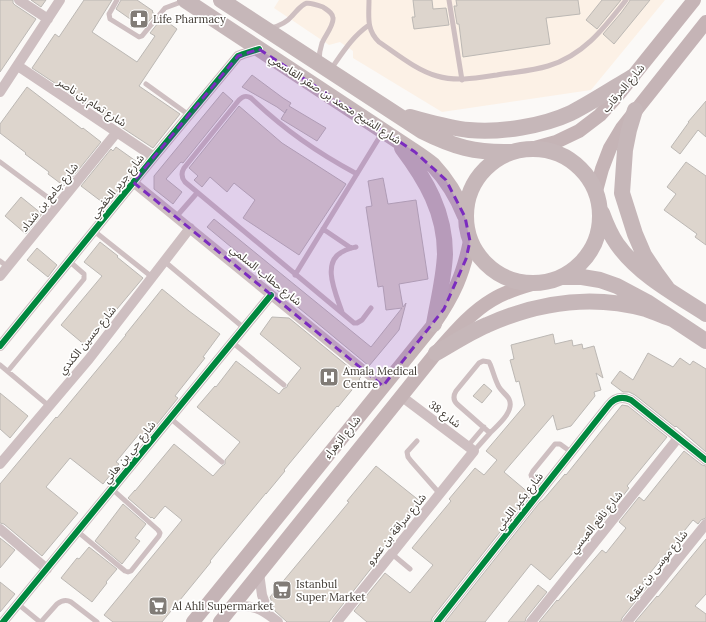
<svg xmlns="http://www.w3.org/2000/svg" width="706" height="622" viewBox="0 0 706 622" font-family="Lora,'Noto Sans Arabic',serif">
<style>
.built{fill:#fcf1e6}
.building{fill:#ddd5cd;stroke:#bcb8b4}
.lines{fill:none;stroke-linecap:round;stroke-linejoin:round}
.service{stroke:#cebfc1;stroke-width:5}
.minor{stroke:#cebfc1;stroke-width:10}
.secondary{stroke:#c5b4b6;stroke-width:14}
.primary{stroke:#c6b7b9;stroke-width:16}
.cycleway-casing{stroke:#fff;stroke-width:8}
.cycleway{stroke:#00873e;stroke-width:6}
.marked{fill:#7b2cbf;fill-opacity:0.2;stroke:#7b2cbf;stroke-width:3;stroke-dasharray:8 5;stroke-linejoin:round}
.labels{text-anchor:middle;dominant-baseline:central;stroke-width:3.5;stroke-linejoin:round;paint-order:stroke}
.poi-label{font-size:11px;fill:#3f3932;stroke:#fff;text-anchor:start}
.street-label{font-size:11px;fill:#3f3932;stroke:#fff}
</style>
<rect width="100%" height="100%" fill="#fbf9f7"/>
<path class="built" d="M 279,0 L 665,0 L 591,90 L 442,112 L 353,58 L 353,51 L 340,42 L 329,45 L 274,8 Z"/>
<path class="building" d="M 0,0 L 13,0 L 13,3 L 15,5 L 36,19 L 0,72 Z
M 31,0 L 46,0 L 41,7 Z
M 84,0 L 112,0 L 92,32 L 137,62 L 155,36 L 150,33 L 162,18 L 177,29 L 139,86 L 180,114 L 153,148 L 32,68 L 55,34 L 59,37 Z
M 121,0 L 137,0 L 153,11 L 152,12 L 155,14 L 143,28 L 116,9 Z
M 413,0 L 432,0 L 433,9 L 446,8 L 449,25 L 414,29 L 412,17 L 415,17 Z
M 456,0 L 578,0 L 580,14 L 546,18 L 550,44 L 463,57 L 459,24 L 457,24 L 454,6 L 457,6 Z
M 602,0 L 621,0 L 597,29 L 586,20 Z
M 630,0 L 650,0 L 614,44 L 603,34 L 621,13 L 629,2 Z
M 252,75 L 283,98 L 291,103 L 289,106 L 326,128 L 317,141 L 281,119 L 287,109 L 285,113 L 277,107 L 242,87 Z
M 27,87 L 82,129 L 83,128 L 101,142 L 71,179 L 70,178 L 64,186 L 48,174 L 49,172 L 25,154 L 26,153 L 0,133 L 0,124 Z
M 223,92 L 233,101 L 183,163 L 181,162 L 166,179 L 182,192 L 173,204 L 154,189 L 154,176 Z
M 706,101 L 706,137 L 698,130 L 680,154 L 671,147 L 689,122 L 688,122 Z
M 239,106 L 282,143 L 346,184 L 299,255 L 243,218 L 255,200 L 234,183 L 227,192 L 210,177 L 202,187 L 194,180 L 198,176 L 189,168 Z
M 116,147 L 140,164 L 106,205 L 81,186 L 111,149 L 113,151 Z
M 686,162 L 706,176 L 706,245 L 695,237 L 697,234 L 664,210 L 676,194 L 667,187 Z
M 383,178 L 388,204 L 416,200 L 428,279 L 399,284 L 403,307 L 406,303 L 399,330 L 369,366 L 276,289 L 278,286 L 207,227 L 214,219 L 371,347 L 402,308 L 386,310 L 383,286 L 378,287 L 366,207 L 372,206 L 368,181 Z
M 21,197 L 42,214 L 26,234 L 5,216 Z
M 100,242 L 118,256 L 117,257 L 143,278 L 86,346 L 61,325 L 102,276 L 84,262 Z
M 37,248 L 57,265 L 48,277 L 27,260 Z
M 162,289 L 189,311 L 220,334 L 203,357 L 205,358 L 175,396 L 178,398 L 145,439 L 139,434 L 116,462 L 119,464 L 103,484 L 70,458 L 46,487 L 78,513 L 42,556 L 4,524 L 0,523 L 0,484 L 56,417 L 57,418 L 126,335 L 125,335 Z
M 272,317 L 289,318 L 361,377 L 359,379 L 360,380 L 338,407 L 337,406 L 284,470 L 285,471 L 266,494 L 266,493 L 210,561 L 211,562 L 162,622 L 113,622 L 104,615 L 182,520 L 165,506 L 154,519 L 152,517 L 151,518 L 128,498 L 135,490 L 135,491 L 174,444 L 213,476 L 222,466 L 225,464 L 225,460 L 240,442 L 197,407 L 215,386 L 216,387 L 236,361 L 279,394 L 283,389 L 287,387 L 288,384 L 301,368 L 260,334 Z
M 553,334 L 555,344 L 572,340 L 573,346 L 582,344 L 583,349 L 594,346 L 603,378 L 596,373 L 601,390 L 594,392 L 595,396 L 571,426 L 557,430 L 553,415 L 504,472 L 530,494 L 432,618 L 431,622 L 367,622 L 354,611 L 385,573 L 410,593 L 433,565 L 412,548 L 451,501 L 449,499 L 475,468 L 484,475 L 497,460 L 486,451 L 525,405 L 519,381 L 516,382 L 510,360 L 514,359 L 511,345 Z
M 648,353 L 673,367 L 680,358 L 690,365 L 693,361 L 706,369 L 706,452 L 676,426 L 675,427 L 635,395 L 629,392 L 623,392 L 611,383 L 620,371 L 633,380 Z
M 484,384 L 492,391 L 482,403 L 473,396 Z
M 0,393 L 28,416 L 10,438 L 0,429 Z
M 622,405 L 628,406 L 667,437 L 627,486 L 629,488 L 609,514 L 594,532 L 592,530 L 550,580 L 531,564 L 485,622 L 445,622 L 540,502 L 543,500 L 565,474 L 566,475 Z
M 684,451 L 702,465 L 706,466 L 706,518 L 701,520 L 698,524 L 693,520 L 642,583 L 647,587 L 622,618 L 621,622 L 539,622 L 557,600 L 558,601 L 602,550 L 606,553 L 626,528 L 619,522 L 639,497 L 644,501 Z
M 376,466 L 421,502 L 382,550 L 384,552 L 329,622 L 287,622 L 275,611 L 270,597 L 349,502 L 347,501 Z
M 123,504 L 146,524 L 135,538 L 140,541 L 122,564 L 95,541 Z
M 0,538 L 15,550 L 0,568 Z
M 706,539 L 706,594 L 695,606 L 706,614 L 706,622 L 635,622 L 657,596 L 658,597 Z
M 89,547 L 117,569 L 106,582 L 107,583 L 92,602 L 61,578 L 77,558 L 79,559 Z
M 0,582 L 15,594 L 0,612 Z
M 538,585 L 547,592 L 526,618 L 525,622 L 508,622 Z"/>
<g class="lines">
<path class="service" d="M 117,0 L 109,14 L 110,19 L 139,37 L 142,36 L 160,14 L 165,8 L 184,1
M 369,0 C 369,16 366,30 379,42 C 397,54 416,70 437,76 C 457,82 477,78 497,75 C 514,72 532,71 548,66 C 584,55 604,28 626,0
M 449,0 L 462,80
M 271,28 C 279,26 287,22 292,16 C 305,2 304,0 323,7 C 327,10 333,13 333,18 C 334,25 325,36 322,43 C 320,49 319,55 319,61
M 331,69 C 343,52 352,37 369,25
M 146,84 L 189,115
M 0,162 L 58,205
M 357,174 C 316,152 285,130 251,98 C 246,95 243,96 239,100 L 184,168 C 181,173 181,177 185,182 L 354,323 L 357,323 L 362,320 L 371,308
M 176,217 L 197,193
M 323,229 L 351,248
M 94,231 L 152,277
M 0,261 L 8,267
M 164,261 L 244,328
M 295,275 L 382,133
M 342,312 C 336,294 320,261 344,251 C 347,249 352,248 356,247
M 232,342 L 284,385
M 483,361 L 489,362 L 490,364 C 493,371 495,380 499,387 C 502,392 507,395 509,399 C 515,411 498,425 490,433 L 457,404 C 453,400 453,396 456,391 L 479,363 Z
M 0,365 L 49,406
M 8,371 L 84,279 L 84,274 L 69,261
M 170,418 L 222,462
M 417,441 L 407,452 L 408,457 L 411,461 L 440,494
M 467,447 L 484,427
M 474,451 L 490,433
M 543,487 L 532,478 L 531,475 L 533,471 L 555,444 L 560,444 L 571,452
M 77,531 L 125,571 L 128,572 L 131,571 L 159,536 L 160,533 L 158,530 L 112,489
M 392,554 L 410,569
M 18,604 L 40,622
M 41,622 L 57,604 C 62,600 66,599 71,602 L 97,622"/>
<path class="minor" d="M 19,0 L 48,19
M 18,66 L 154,157
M 0,92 L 60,0
M 133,182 L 383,386
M 0,276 L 117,132
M 0,346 L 154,157 L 238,56 L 243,54 L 259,49
M 0,464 L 89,359 L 190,228
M 0,529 L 47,569
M 259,573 L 262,595 L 269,615
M 231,608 C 252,603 262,609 278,622
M 3,622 L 271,295
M 337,622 L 474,451 L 401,396
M 437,622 L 608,406 C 614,398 622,396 631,400 L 706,460
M 531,622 L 678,438
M 627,622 L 706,524"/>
<path class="secondary" d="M 531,149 L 556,142 L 579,131 L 600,115 L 617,96 L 694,0
M 596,191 L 602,169 L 610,148 L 622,128 L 706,22
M 193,622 L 434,324 C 454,295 463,275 470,241
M 220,622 L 436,353 C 453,334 470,313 492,300 C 505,292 518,288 532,284"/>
<path class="primary" d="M 185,0 L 415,152 C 421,156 427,160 433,165 C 448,181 457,196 465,216
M 221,0 L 422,131 C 454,147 475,153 511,152
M 635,110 L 629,130 L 625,150 L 622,193 L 635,234 L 644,255 L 656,273 L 667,288
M 410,117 C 429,122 449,128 469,130 C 501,133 543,126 571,113 C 592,102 612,89 632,77
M 402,148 C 426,180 445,212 445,254 C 444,278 438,301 434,324
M466 216a67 67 0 1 1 134 0a67 67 0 1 1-134 0Z
M 602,213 C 606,224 610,234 617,244 C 639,275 675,294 706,314
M 563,277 L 582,277 L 600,280 L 617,286 L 647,302 L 706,341
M 436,353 C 452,344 470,332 487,325 C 538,302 591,294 646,309 C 654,312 663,316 672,319"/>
<defs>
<path id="cycleway" d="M 0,346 L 154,157 L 238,56 L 243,54 L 259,49
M 3,622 L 271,295
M 437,622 L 608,406 C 614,398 622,396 631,400 L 706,460"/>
</defs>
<use href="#cycleway" class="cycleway-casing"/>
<use href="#cycleway" class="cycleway"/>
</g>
<path class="marked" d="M 259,49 L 415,152 L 446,180 L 465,217 L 470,241 L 466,259 L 444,309 L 383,386 L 133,182 L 238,56 Z"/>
<defs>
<symbol id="pharmacy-square" viewBox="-11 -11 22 22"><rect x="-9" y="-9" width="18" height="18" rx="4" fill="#817c77" stroke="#fff"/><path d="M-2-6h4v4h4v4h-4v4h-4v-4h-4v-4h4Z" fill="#fff"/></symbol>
<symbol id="hospital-square" viewBox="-11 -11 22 22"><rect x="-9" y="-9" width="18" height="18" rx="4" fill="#817c77" stroke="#fff"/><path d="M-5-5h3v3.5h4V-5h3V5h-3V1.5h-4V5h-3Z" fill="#fff"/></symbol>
<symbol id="supermarket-square" viewBox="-11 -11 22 22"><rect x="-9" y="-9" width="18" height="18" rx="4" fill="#817c77" stroke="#fff"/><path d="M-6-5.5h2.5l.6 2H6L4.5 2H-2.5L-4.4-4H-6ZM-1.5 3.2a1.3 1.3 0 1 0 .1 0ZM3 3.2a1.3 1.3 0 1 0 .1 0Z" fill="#fff"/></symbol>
</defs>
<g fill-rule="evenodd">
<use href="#pharmacy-square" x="128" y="8" width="22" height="22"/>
<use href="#hospital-square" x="318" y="366" width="22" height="22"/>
<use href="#supermarket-square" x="271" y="579" width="22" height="22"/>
<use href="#supermarket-square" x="147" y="595" width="22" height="22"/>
</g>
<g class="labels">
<g class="poi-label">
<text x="153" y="19">Life Pharmacy</text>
<text x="343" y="371">Amala Medical<tspan x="343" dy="13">Centre</tspan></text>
<text x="296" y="584">Istanbul<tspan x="296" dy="13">Super Market</tspan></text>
<text x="172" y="606">Al Ahli Supermarket</text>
</g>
<g class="street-label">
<text transform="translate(623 88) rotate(-50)">شارع المرقاب</text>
<text transform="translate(335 99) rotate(33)">شارع الشيخ محمد بن صقر القاسمي</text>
<text transform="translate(92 102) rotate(33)">شارع تمام بن ناصر</text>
<text transform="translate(117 186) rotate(-51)">شارع جرير الخفجي</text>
<text transform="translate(49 197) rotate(-51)">شارع جامع بن شداد</text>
<text transform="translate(266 275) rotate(39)">شارع حطاب السلمي</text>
<text transform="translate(87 340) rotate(-51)">شارع حسين الكندي</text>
<text transform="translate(445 414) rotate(37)">شارع 38</text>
<text transform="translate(342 437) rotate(-51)">شارع الزهراء</text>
<text transform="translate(129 452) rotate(-51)">شارع حي بن هاني</text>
<text transform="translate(519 501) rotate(-52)">شارع بكير الليثي</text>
<text transform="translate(596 522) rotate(-51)">شارع نافع العبسي</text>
<text transform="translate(396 529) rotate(-51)">شارع سراقة بن عمرو</text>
<text transform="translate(657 566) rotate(-51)">شارع موسى بن عقبة</text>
</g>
</g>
</svg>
